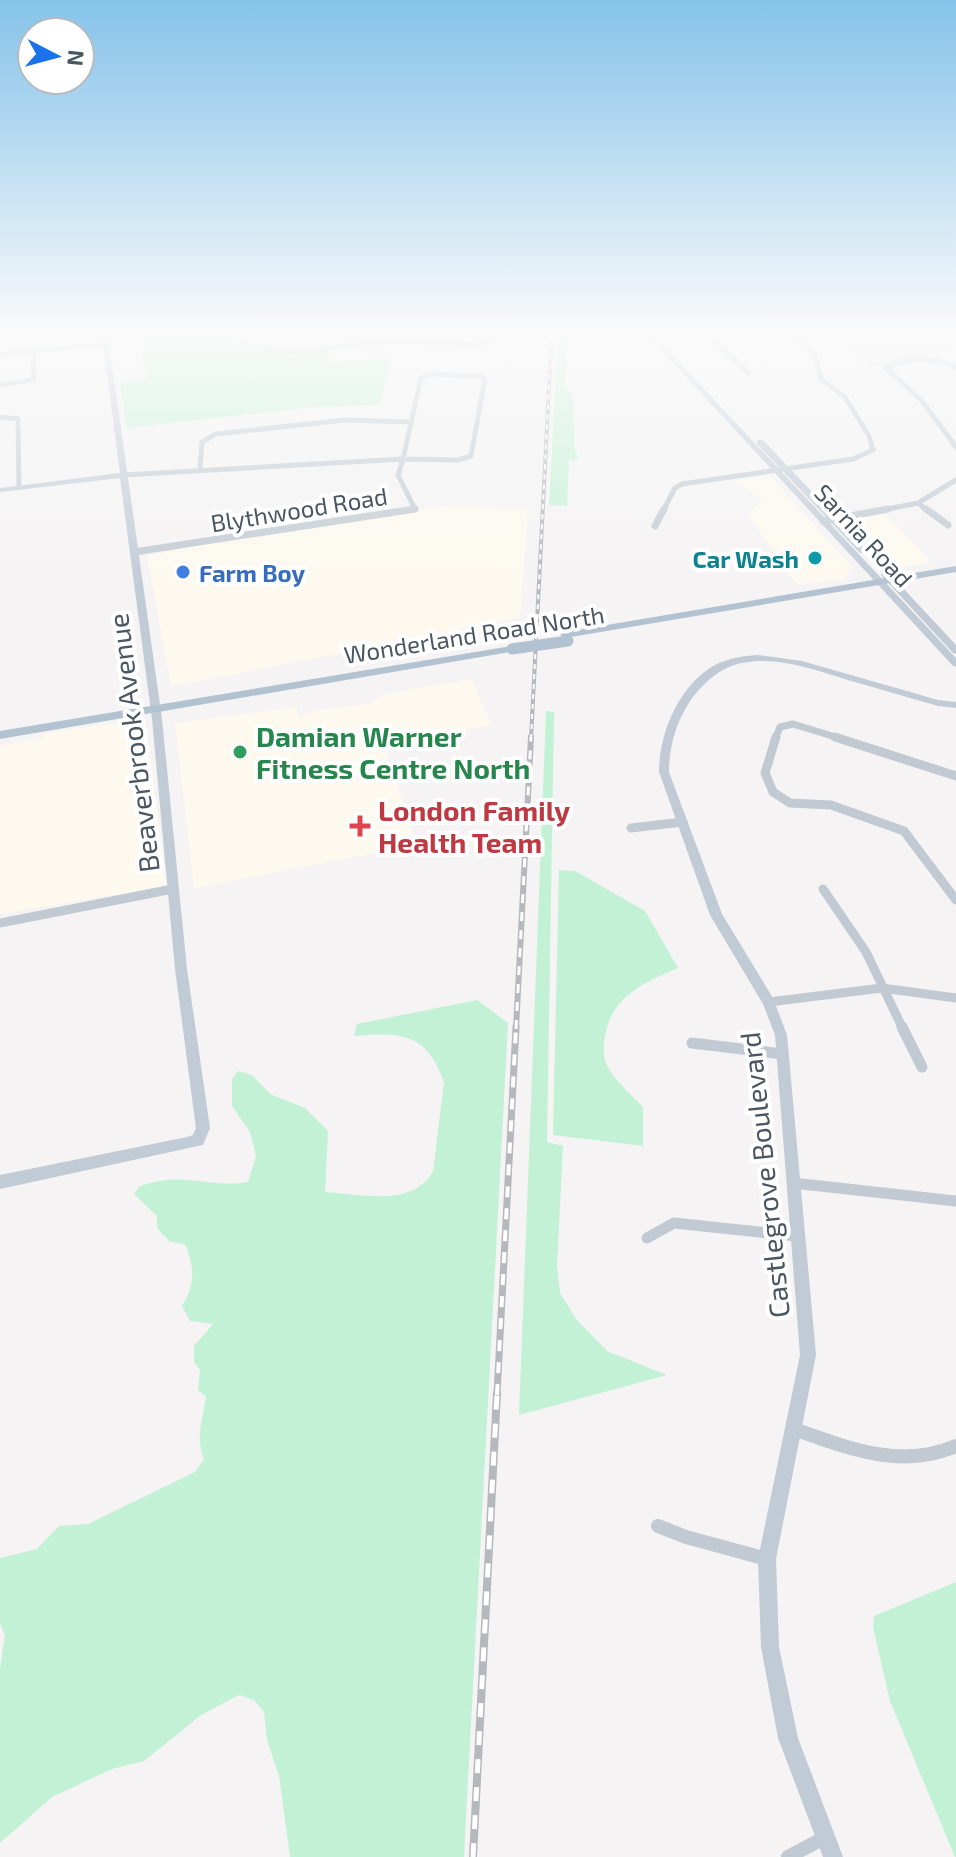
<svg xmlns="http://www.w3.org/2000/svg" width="956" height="1857" viewBox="0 0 956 1857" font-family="'Exo 2',sans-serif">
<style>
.commercial{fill:#fdf9ef}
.education{fill:#e6e4e5}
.green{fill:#c3f1d5}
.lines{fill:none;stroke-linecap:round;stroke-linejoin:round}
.street-far4{stroke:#c1cad2;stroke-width:5}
.street-far3{stroke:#c1cad2;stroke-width:7}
.street-far2{stroke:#c1cad2;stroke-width:9}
.street-far1{stroke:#c1cad2;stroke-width:11}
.street{stroke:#c1cad2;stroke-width:14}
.secondary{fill:#c1cbd6;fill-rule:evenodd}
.primary{fill:#b3c2d1;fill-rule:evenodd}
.rail-far3-casing{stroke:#b5b8bd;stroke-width:4}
.rail-far2-casing{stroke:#b5b8bd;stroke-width:6}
.rail-far1-casing{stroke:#b5b8bd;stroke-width:7}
.rail-casing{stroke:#b5b8bd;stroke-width:8}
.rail-far3{stroke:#fff;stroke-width:2;stroke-dasharray:5;stroke-linecap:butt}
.rail-far2{stroke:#fff;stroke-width:3;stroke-dasharray:9;stroke-linecap:butt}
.rail-far1{stroke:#fff;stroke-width:4;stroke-dasharray:11;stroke-linecap:butt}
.rail{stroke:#fff;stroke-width:5;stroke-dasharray:14;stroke-linecap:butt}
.primary-bridge{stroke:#b3c2d1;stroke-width:11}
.culture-dot{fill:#0f9aa8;stroke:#fff;stroke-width:3}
.shop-dot{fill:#3f7fe0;stroke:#fff;stroke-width:3}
.leisure-dot{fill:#2e9e5b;stroke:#fff;stroke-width:3}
.health-dot{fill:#e0444e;stroke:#fff;stroke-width:3}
.labels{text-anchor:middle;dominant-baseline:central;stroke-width:8;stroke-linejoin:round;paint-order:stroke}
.far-street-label{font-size:24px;fill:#4a5661;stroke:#fff}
.far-culture-label{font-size:24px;font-weight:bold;fill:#0d838f;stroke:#fff;text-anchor:end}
.far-shop-label{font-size:24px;font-weight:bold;fill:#366cbe;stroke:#fff;text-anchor:start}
.leisure-label{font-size:28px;font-weight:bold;fill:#27864d;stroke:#fff;text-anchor:start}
.street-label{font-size:28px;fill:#4a5661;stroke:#fff}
.health-label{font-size:28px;font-weight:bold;fill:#be3a42;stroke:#fff;text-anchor:start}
</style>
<rect width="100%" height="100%" fill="#f5f3f3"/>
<path class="commercial" d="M 770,476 L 852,567 L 844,580 L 797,584 L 773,557 L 778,556 L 748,515 L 763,499 L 732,481 Z
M 438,505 L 528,509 L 520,618 L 171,687 L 147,556 L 230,539 L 404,514 Z
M 885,514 L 932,562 L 894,568 L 848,520 Z
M 472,679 L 491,725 L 385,747 L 417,845 L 194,888 L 175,723 L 297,707 L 299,718 L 318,710 L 370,704 L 384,694 Z
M 145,719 L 167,886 L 0,914 L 0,746 L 43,738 L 44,733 Z"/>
<path class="education" d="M 823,329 L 956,329 L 956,347 L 881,366 L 869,365 Z"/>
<path class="green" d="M 138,329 L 235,332 L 235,345 L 246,351 L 329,351 L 331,362 L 381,358 L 389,358 L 390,366 L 380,404 L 306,408 L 127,428 L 120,383 L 147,380 Z
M 568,331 L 565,387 L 573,396 L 574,447 L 578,458 L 576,461 L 569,460 L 567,506 L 549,505 L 558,332 Z
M 546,711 L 554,712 L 547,1142 L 563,1146 L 557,1266 L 560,1293 L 576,1319 L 607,1351 L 667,1375 L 519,1415 Z
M 559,870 L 575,871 L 645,911 L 678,968 C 640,984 607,999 604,1045 C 604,1054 604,1062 609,1069 C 617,1083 632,1095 643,1107 L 643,1146 L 553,1135 Z
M 477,1000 L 508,1023 L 464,1857 L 290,1857 L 279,1776 L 267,1740 L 264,1712 L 254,1700 L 239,1695 L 201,1715 L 144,1761 L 112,1769 L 52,1797 L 0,1843 L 0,1669 L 5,1635 L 0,1624 L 0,1558 L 37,1549 L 59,1526 L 88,1524 L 195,1472 L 204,1459 C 195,1439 203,1417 206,1397 L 198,1390 L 200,1370 L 194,1362 L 194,1346 L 213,1324 L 190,1321 L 182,1306 C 196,1283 194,1269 186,1245 L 169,1241 L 157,1228 L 157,1216 L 134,1194 L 140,1186 C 186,1170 208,1189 248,1182 L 256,1156 L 250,1132 L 232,1106 L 232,1079 L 238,1071 L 252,1075 L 270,1094 L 305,1108 L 328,1131 L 325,1192 C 360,1194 413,1208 433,1171 L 444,1082 C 427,1032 399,1032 354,1036 L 357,1024 Z
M 956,1582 L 956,1857 L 955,1857 L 890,1701 L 873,1627 L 874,1616 Z"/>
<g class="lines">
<path class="street-far4" d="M 245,329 L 242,341 C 286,361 339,344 385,342 C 417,340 449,344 480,345 L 490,341 L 493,329
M 426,343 L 429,329
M 0,354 L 104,344
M 956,368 C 933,355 910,357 886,368 L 921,400 L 956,447
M 748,373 L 710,336 L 756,329
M 432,374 L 480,376 L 485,379 L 471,456 L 458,460 L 403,459 L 421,378 Z
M 0,385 L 33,380 L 34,351
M 0,417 L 18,419 L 19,487
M 403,459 L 398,475 L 415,509 L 404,511
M 200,469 L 202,442 L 216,434 L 345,420 L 410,422
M 123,475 L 403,459
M 918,503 L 928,511
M 663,511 L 675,488 L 682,484 L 853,459 L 873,450 L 869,436 L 845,397 L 821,379 L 814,354 L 787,329
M 878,511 L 918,503 L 956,480"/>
<path class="street-far3" d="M 926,509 L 948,525
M 823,521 L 888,509
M 655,526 L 664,509
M 134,552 L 415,509
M 775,739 L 780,727 L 793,724 L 842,739"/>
<path class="street-far2" d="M 776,737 L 765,773 L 773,792 L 790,803 L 831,805 L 904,831 L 956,900
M 835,737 L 956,776
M 631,828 L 683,822
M 823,889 L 866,952 L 903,1029
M 0,923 L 173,889
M 769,1002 L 882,988 L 956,998"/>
<path class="street-far1" d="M 902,1027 L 922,1067
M 692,1043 L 782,1054
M 793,1183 L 956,1201
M 647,1238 L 674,1223 L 797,1236"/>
<path class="street" d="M 794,1429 C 848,1448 901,1470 956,1446
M 658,1526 L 686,1537 L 767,1559
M 788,1857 L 826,1837"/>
<path class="secondary" d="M 101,329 L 107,329 L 162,719 L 187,969 L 210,1128 L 203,1145 L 198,1146 L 0,1189 L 0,1175 L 187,1137 L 193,1135 L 196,1128 L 175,969 L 152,719 L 120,478 L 0,492 L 0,488 L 120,473 Z
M 642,329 L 648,329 L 956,658 L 956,667 L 953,666 Z
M 757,440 L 763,440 L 866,549 L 866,553 L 860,553 L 757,444 Z
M 884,570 L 887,571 L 956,645 L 956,654 L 953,653 L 881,575 L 881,571 Z
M 758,655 L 802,661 L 938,700 L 956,702 L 956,708 L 938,706 C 910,698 883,690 855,682 C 820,672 780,655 742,663 C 721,667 706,681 693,697 C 677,719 669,745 669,772 L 722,914 L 773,998 L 787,1035 L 816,1355 L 776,1559 L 779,1647 L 798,1738 L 843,1857 L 823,1857 L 778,1738 L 761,1647 L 758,1559 L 800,1355 L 775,1035 L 763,1004 L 710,915 L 659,772 C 659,733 679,685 715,665 C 729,658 743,656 758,655 Z"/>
<path class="primary" d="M 956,566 L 956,572 L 565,638 L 560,635 L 565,632 Z
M 512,646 L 516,647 L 516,651 L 0,739 L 0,731 Z"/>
<defs>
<path id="rail-far3" d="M 531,739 L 552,329"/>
<path id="rail-far2" d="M 516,1029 L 531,737"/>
<path id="rail-far1" d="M 497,1395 L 516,1027"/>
<path id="rail" d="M 473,1857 L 497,1393"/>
</defs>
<use href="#rail-far3" class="rail-far3-casing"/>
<use href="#rail-far2" class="rail-far2-casing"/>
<use href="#rail-far1" class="rail-far1-casing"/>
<use href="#rail" class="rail-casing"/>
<use href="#rail-far3" class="rail-far3"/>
<use href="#rail-far2" class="rail-far2"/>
<use href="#rail-far1" class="rail-far1"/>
<use href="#rail" class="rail"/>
<path class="primary-bridge" d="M 512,649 L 568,641"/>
</g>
<linearGradient id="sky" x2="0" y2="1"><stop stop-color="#85c3ea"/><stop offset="0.56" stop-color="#fafafa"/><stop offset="1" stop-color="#fafafa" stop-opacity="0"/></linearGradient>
<rect width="956" height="589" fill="url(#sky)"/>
<circle class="culture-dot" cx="815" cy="558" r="8"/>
<circle class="shop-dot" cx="183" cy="572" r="8"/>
<circle class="leisure-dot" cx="240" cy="752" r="8"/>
<path class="health-dot" d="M356 814h8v8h8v8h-8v8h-8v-8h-8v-8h8z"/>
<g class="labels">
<g class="far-street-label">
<text transform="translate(299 509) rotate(-9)">Blythwood Road</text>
<text transform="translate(864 535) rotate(47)">Sarnia Road</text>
<text transform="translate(474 634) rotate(-9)">Wonderland Road North</text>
</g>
<g class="far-culture-label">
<text x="799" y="558">Car Wash</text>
</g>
<g class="far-shop-label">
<text x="199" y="572">Farm Boy</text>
</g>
<g class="leisure-label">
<text x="256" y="736">Damian Warner<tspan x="256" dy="32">Fitness Centre North</tspan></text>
</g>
<g class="street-label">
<text transform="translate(133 743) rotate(-97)">Beaverbrook Avenue</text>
<text transform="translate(764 1175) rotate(-96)">Castlegrove Boulevard</text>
</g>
<g class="health-label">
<text x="378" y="810">London Family<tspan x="378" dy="32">Health Team</tspan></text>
</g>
</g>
<g transform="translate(56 56) rotate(96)"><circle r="38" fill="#ffffff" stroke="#b7bbc0" stroke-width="2"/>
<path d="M0-6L14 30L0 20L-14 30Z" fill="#1a73e8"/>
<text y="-12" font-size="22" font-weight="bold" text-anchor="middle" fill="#4a5661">N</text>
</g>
</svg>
